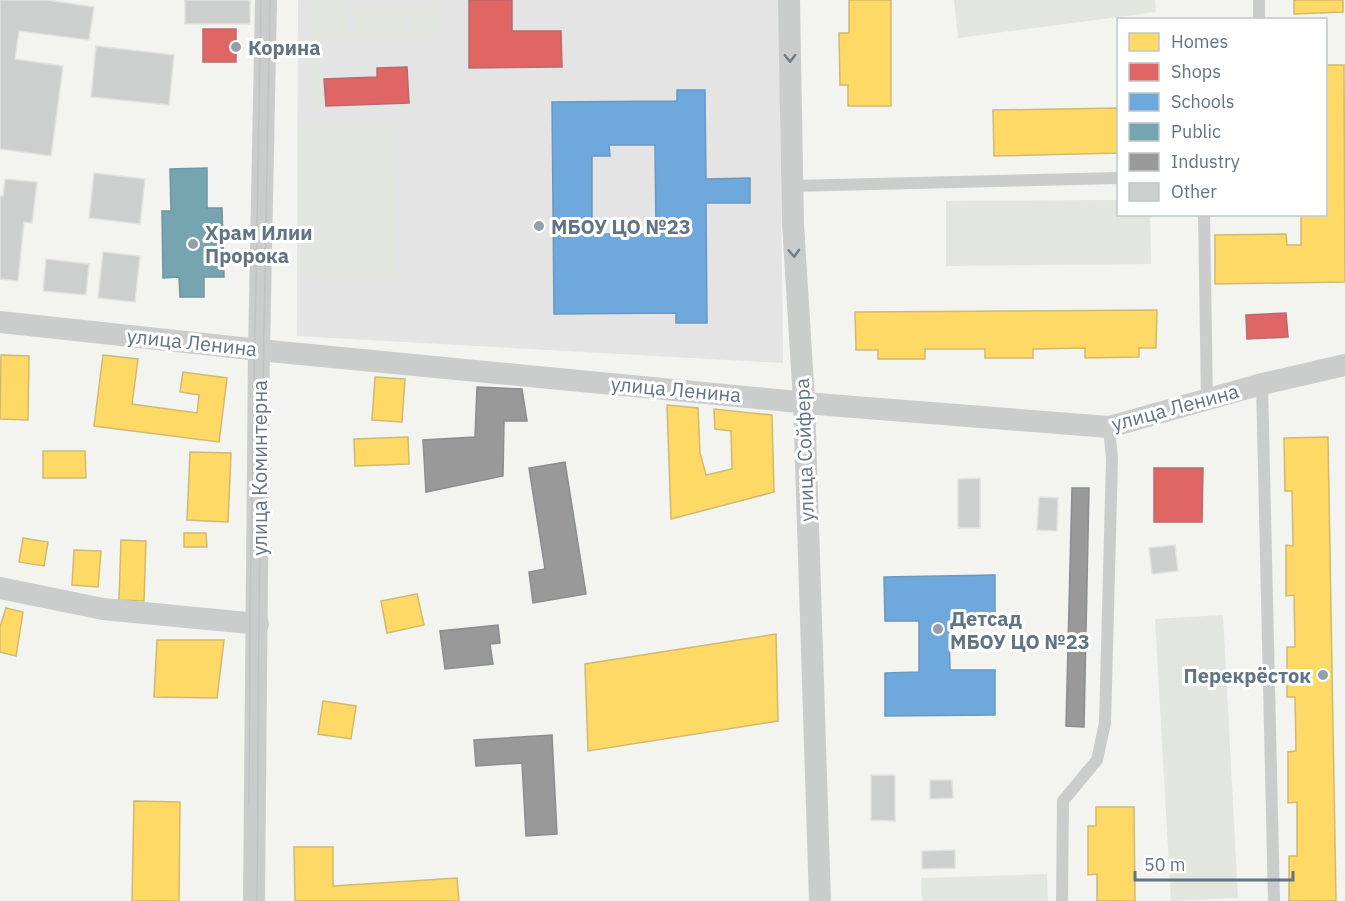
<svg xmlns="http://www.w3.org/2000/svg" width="1345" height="901" viewBox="0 0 1345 901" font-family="'IBM Plex Sans',sans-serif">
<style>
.built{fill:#e3e4e3}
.green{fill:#e2e6de}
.homes{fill:#ffd966;stroke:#cfbb6f;stroke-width:1.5}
.shops{fill:#e06666;stroke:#ba6a6f;stroke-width:1.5}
.schools{fill:#6fa8dc;stroke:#6a98c1;stroke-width:1.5;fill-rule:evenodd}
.public{fill:#76a5af;stroke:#6f96a2;stroke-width:1.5}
.industry{fill:#999;stroke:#888e92;stroke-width:1.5}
.building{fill:#cdcfce;stroke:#e2e2e0;stroke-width:1.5}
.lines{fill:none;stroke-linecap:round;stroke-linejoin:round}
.lane{stroke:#cbcdcd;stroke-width:12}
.street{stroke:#cbcdcd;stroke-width:22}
.tram{stroke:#c0c2c3;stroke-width:1.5}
.oneway{stroke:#6b7d8a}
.poi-dot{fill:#93a0a9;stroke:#fff;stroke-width:2}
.labels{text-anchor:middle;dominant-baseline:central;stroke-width:6;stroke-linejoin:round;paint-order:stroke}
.poi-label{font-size:20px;font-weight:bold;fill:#607483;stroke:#fff;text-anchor:start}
.street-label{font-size:20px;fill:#607483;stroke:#fff}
</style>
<rect width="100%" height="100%" fill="#f3f3f0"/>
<path class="built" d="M 298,0 L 779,0 L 783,363 L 297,336 Z"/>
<path class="green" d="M 311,0 L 350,0 L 347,40 L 322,40 L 322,105 L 311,104 Z
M 954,0 L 1155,0 L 1156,12 L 958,38 Z
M 355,8 L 405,8 L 405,39 L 356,39 Z
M 411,8 L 439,8 L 439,38 L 412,38 Z
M 398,124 L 396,278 L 298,274 L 298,125 Z
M 1118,200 L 1118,214 L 1150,215 L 1151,264 L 946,266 L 946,201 Z
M 1223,615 L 1238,898 L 1171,901 L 1155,619 Z
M 1047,874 L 1048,901 L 922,901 L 921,878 Z"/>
<path class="homes" d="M 849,0 L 891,0 L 891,106 L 848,106 L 848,85 L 840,85 L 839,33 L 849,33 Z
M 1294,0 L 1343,0 L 1343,12 L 1294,14 Z
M 1326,65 L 1344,65 L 1345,282 L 1215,284 L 1215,235 L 1286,234 L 1287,245 L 1301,245 L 1301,214 L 1326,214 Z
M 1118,108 L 1118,153 L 994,156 L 993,110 Z
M 1157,310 L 1156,348 L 1139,348 L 1139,357 L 1085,358 L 1085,348 L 1033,349 L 1033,358 L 985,358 L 985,349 L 925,349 L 925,359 L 878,359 L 878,350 L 856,350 L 855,312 Z
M 1,355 L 29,356 L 28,420 L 0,419 Z
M 103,355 L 138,359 L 132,404 L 197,413 L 199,395 L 180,392 L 183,372 L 227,378 L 219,442 L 94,426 Z
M 375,377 L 405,379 L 402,422 L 372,420 Z
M 667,405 L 698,408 L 700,453 L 706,475 L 732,469 L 731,431 L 715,429 L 714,409 L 772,415 L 774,492 L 671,519 Z
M 408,437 L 409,464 L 355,466 L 354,439 Z
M 1328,437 L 1336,901 L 1289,901 L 1289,856 L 1297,856 L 1297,802 L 1288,803 L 1288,752 L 1296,751 L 1295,697 L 1287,697 L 1287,647 L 1295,647 L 1294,595 L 1286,596 L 1286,545 L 1293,546 L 1292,491 L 1285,491 L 1284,438 Z
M 43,451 L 85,451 L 86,478 L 43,478 Z
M 190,452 L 231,453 L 228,522 L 187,520 Z
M 184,533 L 206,533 L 207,547 L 184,547 Z
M 23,538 L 48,542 L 44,566 L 19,562 Z
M 121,540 L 146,541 L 144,601 L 119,600 Z
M 74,550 L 101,551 L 98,587 L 72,585 Z
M 417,594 L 424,625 L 387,633 L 381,601 Z
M 6,608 L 23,612 L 16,656 L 0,652 L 0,627 Z
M 776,634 L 778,721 L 588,751 L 585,664 Z
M 157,640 L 224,640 L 217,698 L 154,697 Z
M 323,701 L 356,706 L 351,739 L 318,734 Z
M 134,801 L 180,802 L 179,901 L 132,901 Z
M 1096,807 L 1134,807 L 1135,901 L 1097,901 L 1097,874 L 1088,875 L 1088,826 L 1096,826 Z
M 294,847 L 333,847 L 333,886 L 457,878 L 459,901 L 295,901 Z"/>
<path class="shops" d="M 469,0 L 512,0 L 512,31 L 561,31 L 562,67 L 469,68 Z
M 203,29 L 236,29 L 236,62 L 203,62 Z
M 407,67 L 409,103 L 326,106 L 324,79 L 377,77 L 377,68 Z
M 1286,313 L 1288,337 L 1247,339 L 1246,315 Z
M 1154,468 L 1203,468 L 1202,522 L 1154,522 Z"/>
<path class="schools" d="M 677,90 L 705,90 L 706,179 L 750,178 L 750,203 L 706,203 L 707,323 L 676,323 L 676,313 L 554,314 L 552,102 L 677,101 ZM 609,145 L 655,145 L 656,234 L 592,234 L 592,156 L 610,156 Z
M 995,575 L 995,622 L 949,622 L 950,670 L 995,670 L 995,715 L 885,716 L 885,673 L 919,672 L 919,621 L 885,621 L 884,577 Z"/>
<path class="public" d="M 207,168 L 207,208 L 222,208 L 224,277 L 204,277 L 204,297 L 180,297 L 179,277 L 163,278 L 162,211 L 171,211 L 170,169 Z"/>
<path class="industry" d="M 477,387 L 522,389 L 527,421 L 504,421 L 503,476 L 426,492 L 423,440 L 475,437 Z
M 565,462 L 586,594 L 533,603 L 529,572 L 545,569 L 529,468 Z
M 1072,488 L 1089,488 L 1084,727 L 1066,726 Z
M 498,625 L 500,643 L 490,644 L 493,664 L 445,669 L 440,631 Z
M 552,735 L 557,834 L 526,836 L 522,763 L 476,766 L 474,740 Z"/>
<path class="building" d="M 0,0 L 47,0 L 94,7 L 89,40 L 19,31 L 15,59 L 63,66 L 51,156 L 0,149 Z
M 185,0 L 250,0 L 250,24 L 185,24 Z
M 96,46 L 174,55 L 169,105 L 91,97 Z
M 94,173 L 145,179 L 140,224 L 89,218 Z
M 5,179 L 37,182 L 32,223 L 24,222 L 18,281 L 0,279 L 0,196 L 3,196 Z
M 103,252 L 140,256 L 135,302 L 98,298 Z
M 46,259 L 89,264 L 86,295 L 43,291 Z
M 980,478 L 980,528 L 958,528 L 958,479 Z
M 1039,497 L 1058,498 L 1057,531 L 1037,530 Z
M 1175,545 L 1178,571 L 1152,574 L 1149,548 Z
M 871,775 L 895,775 L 895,821 L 871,820 Z
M 930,780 L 952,780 L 953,798 L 930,799 Z
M 955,850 L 955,868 L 922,869 L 922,851 Z"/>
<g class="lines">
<path class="lane" d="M 1259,0 L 1259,20
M 792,186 L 1118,178
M 1204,214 L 1207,400
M 1262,384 L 1274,901
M 1062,901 L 1063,801 L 1097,760 L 1105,723 L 1112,459 L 1109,427"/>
<path class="street" d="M 789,0 L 793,224 L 804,401 L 820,901
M 0,322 L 259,350 L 829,405 L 1109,427 L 1262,384 L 1345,365
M 0,588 L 103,609 L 258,624
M 254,901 L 259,350 L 266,0"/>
<path class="tram" d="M 249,804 L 250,610 L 261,0
M 257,901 L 259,610 L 270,0"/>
</g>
<defs><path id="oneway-chevron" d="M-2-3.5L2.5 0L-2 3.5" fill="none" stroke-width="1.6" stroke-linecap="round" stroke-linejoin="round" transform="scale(1.5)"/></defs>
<g class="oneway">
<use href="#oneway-chevron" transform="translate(790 58) rotate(89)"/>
<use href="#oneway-chevron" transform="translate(794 253) rotate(87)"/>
</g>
<g class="poi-dot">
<circle cx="236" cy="47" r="6"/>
<circle cx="539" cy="226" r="6"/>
<circle cx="193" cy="244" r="6"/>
<circle cx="938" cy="629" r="6"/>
<circle cx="1323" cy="675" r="6"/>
</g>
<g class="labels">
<g class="poi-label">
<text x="248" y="47">Корина</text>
<text x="551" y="226">МБОУ ЦО №23</text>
<text x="205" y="232">Храм Илии<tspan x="205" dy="23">Пророка</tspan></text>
<text x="950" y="618">Детсад<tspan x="950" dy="23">МБОУ ЦО №23</tspan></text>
<text x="1311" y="675" text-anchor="end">Перекрёсток</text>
</g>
<g class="street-label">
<text transform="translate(192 342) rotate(6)">улица Ленина</text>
<text transform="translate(676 389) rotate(5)">улица Ленина</text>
<text transform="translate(1175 407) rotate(-15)">улица Ленина</text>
<text transform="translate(804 450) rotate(-92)">улица Сойфера</text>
<text transform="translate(259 468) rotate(-90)">улица Коминтерна</text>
</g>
</g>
<rect x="1117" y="18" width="210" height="198" fill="#ffffff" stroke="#bfc7cd" stroke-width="1.5"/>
<rect x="1129" y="33" width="30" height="18" fill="#ffd966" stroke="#bfc7cd" stroke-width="1.5"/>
<text x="1171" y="48" font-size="18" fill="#607483">Homes</text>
<rect x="1129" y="63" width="30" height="18" fill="#e06666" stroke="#bfc7cd" stroke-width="1.5"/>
<text x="1171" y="78" font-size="18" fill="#607483">Shops</text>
<rect x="1129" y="93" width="30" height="18" fill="#6fa8dc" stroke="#bfc7cd" stroke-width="1.5"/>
<text x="1171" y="108" font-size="18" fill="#607483">Schools</text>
<rect x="1129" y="123" width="30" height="18" fill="#76a5af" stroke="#bfc7cd" stroke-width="1.5"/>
<text x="1171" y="138" font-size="18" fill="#607483">Public</text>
<rect x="1129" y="153" width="30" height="18" fill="#999999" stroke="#bfc7cd" stroke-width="1.5"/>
<text x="1171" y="168" font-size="18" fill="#607483">Industry</text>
<rect x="1129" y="183" width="30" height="18" fill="#cdcfce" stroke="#bfc7cd" stroke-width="1.5"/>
<text x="1171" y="198" font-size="18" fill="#607483">Other</text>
<path d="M1135 871v9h158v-9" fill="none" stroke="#607483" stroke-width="3"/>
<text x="1144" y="871" font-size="18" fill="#607483" stroke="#ffffff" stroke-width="4.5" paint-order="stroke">50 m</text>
</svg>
